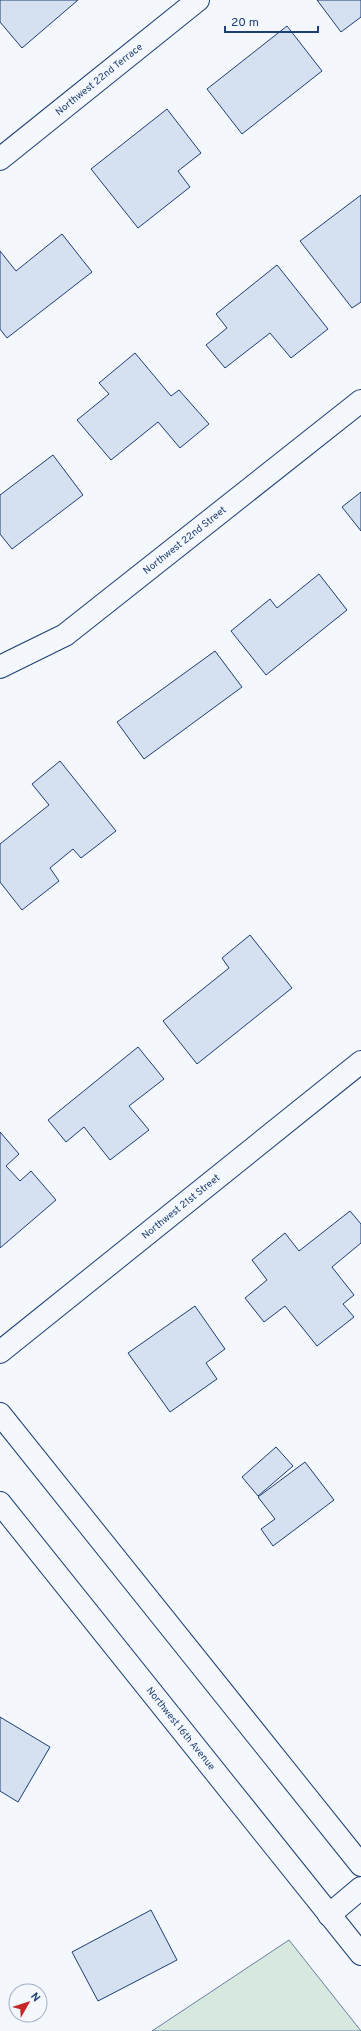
<svg xmlns="http://www.w3.org/2000/svg" width="361" height="2031" viewBox="0 0 361 2031" font-family="Overpass,sans-serif">
<style>
.green{fill:#d7e8df;stroke:#687fa3}
.building{fill:#d5e0f0;stroke:#1d3f73}
.lines{fill:none;stroke-linecap:round;stroke-linejoin:round}
.minor-casing{stroke:#1d3f73;stroke-width:24}
.major-casing{stroke:#1d3f73;stroke-width:24}
.minor{stroke:#f4f7fb;stroke-width:22}
.major{stroke:#f4f7fb;stroke-width:22}
.labels{text-anchor:middle;dominant-baseline:central;stroke-width:3;stroke-linejoin:round;paint-order:stroke}
.street-label{font-size:10px;fill:#1d3f73;stroke:#f4f7fb}
</style>
<rect width="100%" height="100%" fill="#f4f7fb"/>
<path class="green" d="M 289,1940 L 361,2031 L 152,2031 Z"/>
<path class="building" d="M 0,0 L 78,0 L 22,48 L 0,22 Z
M 317,0 L 361,0 L 361,17 L 341,32 Z
M 287,26 L 322,71 L 242,134 L 207,89 Z
M 167,109 L 201,153 L 178,171 L 190,187 L 138,228 L 91,169 Z
M 361,195 L 361,302 L 352,308 L 300,241 Z
M 62,234 L 92,272 L 7,338 L 0,329 L 0,251 L 16,271 Z
M 277,265 L 328,329 L 291,358 L 270,333 L 225,368 L 206,345 L 227,328 L 216,314 Z
M 135,353 L 171,396 L 179,390 L 209,424 L 180,448 L 158,422 L 111,460 L 77,420 L 109,394 L 99,383 Z
M 53,455 L 83,495 L 12,549 L 0,534 L 0,495 Z
M 361,492 L 361,531 L 342,507 Z
M 319,574 L 347,610 L 266,675 L 231,631 L 270,599 L 277,608 Z
M 215,651 L 242,687 L 144,759 L 117,722 Z
M 60,761 L 116,831 L 81,858 L 73,849 L 50,868 L 59,881 L 22,910 L 0,882 L 0,844 L 49,805 L 32,784 Z
M 250,935 L 292,988 L 197,1064 L 163,1021 L 229,968 L 222,958 Z
M 138,1047 L 164,1079 L 129,1106 L 149,1130 L 110,1160 L 84,1127 L 66,1142 L 48,1120 Z
M 0,1132 L 19,1154 L 6,1166 L 20,1181 L 31,1171 L 56,1200 L 0,1248 Z
M 350,1211 L 361,1224 L 361,1243 L 332,1267 L 354,1295 L 343,1304 L 354,1317 L 317,1346 L 285,1306 L 264,1322 L 245,1298 L 267,1280 L 252,1260 L 285,1233 L 299,1251 Z
M 195,1306 L 225,1349 L 206,1363 L 217,1379 L 170,1412 L 128,1353 Z
M 276,1447 L 293,1466 L 258,1496 L 242,1477 Z
M 305,1462 L 334,1500 L 273,1546 L 261,1529 L 275,1519 L 258,1497 Z
M 0,1717 L 50,1747 L 18,1802 L 0,1791 Z
M 151,1910 L 177,1960 L 98,2001 L 72,1952 Z"/>
<g class="lines">
<defs>
<g id="minor">
<path id="s1" d="M 0,159 L 198,0"/>
<path id="s2" d="M 0,667 L 65,635 L 361,401"/>
<path id="s3" d="M 0,1352 L 361,1062"/>
<path d="M 329,1915 L 361,1888"/>
</g>
<g id="major">
<path d="M 0,1414 L 361,1865"/>
<path id="s4" d="M 0,1503 L 361,1954"/>
</g>
</defs>
<use href="#minor" class="minor-casing"/>
<use href="#major" class="major-casing"/>
<use href="#minor" class="minor"/>
<use href="#major" class="major"/>
</g>
<g class="labels">
<g class="street-label">
<text stroke="none"><textPath href="#s1" startOffset="127">Northwest 22nd Terrace</textPath></text>
<text stroke="none"><textPath href="#s2" startOffset="225">Northwest 22nd Street</textPath></text>
<text stroke="none"><textPath href="#s3" startOffset="232">Northwest 21st Street</textPath></text>
<text stroke="none"><textPath href="#s4" startOffset="289">Northwest 16th Avenue</textPath></text>
</g>
</g>
<g transform="translate(28 2003) rotate(51)"><circle r="19" fill="#f4f7fb" stroke="#9eadc5"/>
<path d="M0-3L7 15L0 10L-7 15Z" fill="#c62828"/>
<text y="-6" font-size="11" font-weight="bold" text-anchor="middle" fill="#1d3f73">N</text>
</g>
<path d="M225 26v6h93v-6" fill="none" stroke="#1d3f73" stroke-width="2"/>
<text x="231" y="26" font-size="12" fill="#1d3f73" stroke="#f4f7fb" stroke-width="3" paint-order="stroke">20 m</text>
</svg>
